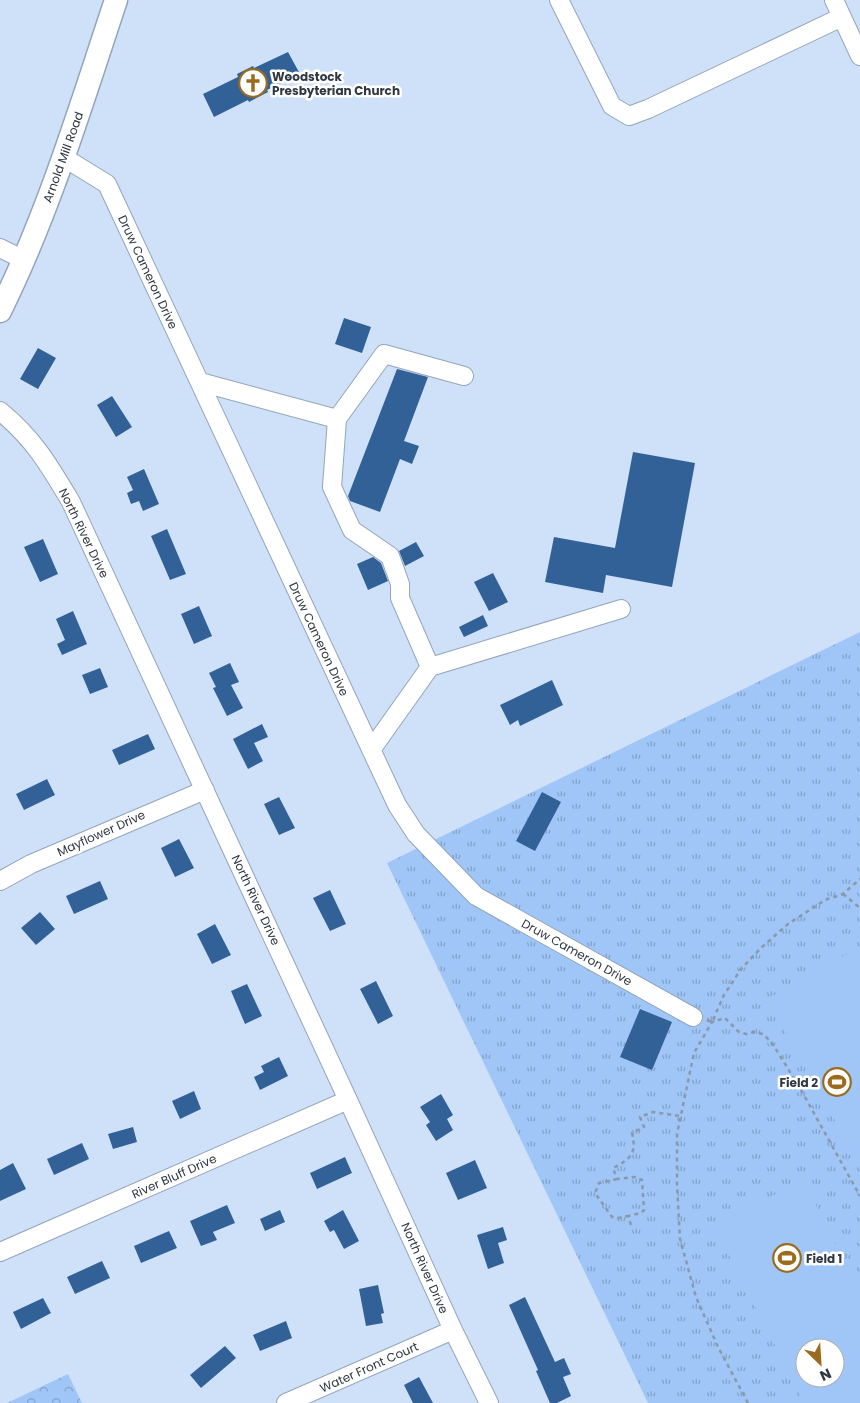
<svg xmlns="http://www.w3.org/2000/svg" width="860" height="1403" viewBox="0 0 860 1403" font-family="Poppins,sans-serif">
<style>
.grass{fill:url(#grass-tufts);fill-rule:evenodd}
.forest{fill:url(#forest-crowns)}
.garden{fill:#9fc6f6;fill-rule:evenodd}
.building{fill:#326198}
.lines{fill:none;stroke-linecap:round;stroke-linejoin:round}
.minor-casing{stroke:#93a5bb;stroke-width:20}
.major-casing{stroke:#93a5bb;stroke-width:25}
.path{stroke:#8b98aa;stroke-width:2.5;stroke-dasharray:4 4;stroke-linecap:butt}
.minor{stroke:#fff;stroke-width:18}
.major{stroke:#fff;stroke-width:22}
.labels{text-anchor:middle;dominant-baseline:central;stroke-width:5;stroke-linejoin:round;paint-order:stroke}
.poi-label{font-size:12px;font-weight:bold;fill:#2f3740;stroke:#fff;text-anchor:start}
.street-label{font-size:12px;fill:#2f3740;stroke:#fff}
</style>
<defs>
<pattern id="grass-tufts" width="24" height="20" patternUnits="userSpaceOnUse" patternTransform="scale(1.25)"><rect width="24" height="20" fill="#9fc6f6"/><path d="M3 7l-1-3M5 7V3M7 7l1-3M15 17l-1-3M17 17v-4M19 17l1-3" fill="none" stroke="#82a2c9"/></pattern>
<pattern id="forest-crowns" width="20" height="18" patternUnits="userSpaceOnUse" patternTransform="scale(1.25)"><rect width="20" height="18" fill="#9fc6f6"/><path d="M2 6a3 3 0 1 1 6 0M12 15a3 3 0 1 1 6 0" fill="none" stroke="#82a2c9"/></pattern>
</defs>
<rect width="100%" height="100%" fill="#cfe1f9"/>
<path class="grass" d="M 860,632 L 860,1403 L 648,1403 L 387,863 ZM 805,1348 L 835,1348 L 835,1378 L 805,1378 Z"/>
<path class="forest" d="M 68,1374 L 82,1403 L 7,1403 Z"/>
<path class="garden" d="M 856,949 L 860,956 L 860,1165 L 767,999 Z
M 804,1181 L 860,1294 L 860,1403 L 804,1403 L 713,1223 ZM 805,1348 L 835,1348 L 835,1378 L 805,1378 Z"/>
<path class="building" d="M 288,52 L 300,74 L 267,90 L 268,92 L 249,102 L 248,100 L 214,117 L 203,94 L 238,77 L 237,74 L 253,66 L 254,68 Z
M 344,318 L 371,327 L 362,353 L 335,344 Z
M 38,348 L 56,358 L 38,389 L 20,379 Z
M 397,369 L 428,377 L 404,441 L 419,446 L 412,464 L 400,459 L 380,512 L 350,501 L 348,496 Z
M 112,396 L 132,427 L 116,437 L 97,405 Z
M 633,452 L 695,463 L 672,587 L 606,575 L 603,593 L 545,582 L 554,537 L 615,548 Z
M 144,469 L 159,504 L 143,511 L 139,501 L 131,504 L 127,493 L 133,490 L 127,477 Z
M 167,529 L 186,574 L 170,580 L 151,536 Z
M 43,539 L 58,574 L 40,582 L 24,547 Z
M 416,542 L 424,556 L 405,566 L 399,551 Z
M 373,557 L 381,563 L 388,581 L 368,590 L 357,564 Z
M 493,573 L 508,602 L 489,611 L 474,582 Z
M 199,606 L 212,636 L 194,644 L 181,614 Z
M 73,611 L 87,644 L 62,655 L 57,644 L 65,640 L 56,619 Z
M 483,615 L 488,626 L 464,637 L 459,627 Z
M 230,663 L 239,682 L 231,685 L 243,708 L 227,716 L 213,688 L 216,687 L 209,673 Z
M 100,668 L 108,687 L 90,694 L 82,675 Z
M 552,680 L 563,705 L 520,726 L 518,720 L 510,725 L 500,705 Z
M 262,724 L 268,737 L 254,743 L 263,761 L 248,769 L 233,739 Z
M 148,734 L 155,749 L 119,765 L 112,750 Z
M 47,779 L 55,795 L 24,810 L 16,794 Z
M 542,792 L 561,802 L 535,851 L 516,841 Z
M 279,797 L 295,828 L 279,835 L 264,804 Z
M 179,839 L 194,868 L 175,877 L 161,848 Z
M 100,881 L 108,899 L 74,914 L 66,896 Z
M 330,890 L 346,924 L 330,931 L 313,898 Z
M 40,912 L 55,929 L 36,945 L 21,928 Z
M 215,924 L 231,955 L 212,964 L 197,934 Z
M 376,981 L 393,1016 L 378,1024 L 360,989 Z
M 247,984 L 262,1016 L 245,1024 L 231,991 Z
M 640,1009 L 672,1022 L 652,1070 L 620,1057 Z
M 279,1057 L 288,1076 L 260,1090 L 254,1077 L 264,1072 L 261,1066 Z
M 194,1091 L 201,1109 L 180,1119 L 172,1101 Z
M 441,1094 L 453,1115 L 447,1119 L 453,1130 L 436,1141 L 426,1125 L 430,1122 L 420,1107 Z
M 133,1127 L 137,1142 L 113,1149 L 108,1134 Z
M 82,1143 L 89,1159 L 54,1175 L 47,1159 Z
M 345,1157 L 352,1173 L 317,1189 L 310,1173 Z
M 475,1160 L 487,1188 L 458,1200 L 446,1173 Z
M 13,1163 L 26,1189 L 0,1201 L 0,1170 Z
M 227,1205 L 235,1223 L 213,1232 L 217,1240 L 201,1246 L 190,1221 Z
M 280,1210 L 285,1222 L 265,1231 L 260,1219 Z
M 343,1210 L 359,1241 L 344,1249 L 334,1230 L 330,1232 L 324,1221 Z
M 503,1227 L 507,1240 L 498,1243 L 504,1263 L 488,1269 L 477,1235 Z
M 169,1231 L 177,1248 L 141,1263 L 134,1246 Z
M 102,1261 L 110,1278 L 75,1294 L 67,1277 Z
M 378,1285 L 384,1313 L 381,1314 L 383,1323 L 366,1326 L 359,1289 Z
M 525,1297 L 555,1362 L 564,1358 L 571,1374 L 563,1377 L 571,1396 L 557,1403 L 550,1403 L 536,1371 L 538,1370 L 509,1305 Z
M 43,1298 L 51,1313 L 21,1329 L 13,1312 Z
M 286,1321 L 292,1338 L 260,1351 L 253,1335 Z
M 225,1346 L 236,1358 L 201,1388 L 190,1375 Z
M 419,1377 L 433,1403 L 413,1403 L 404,1385 Z"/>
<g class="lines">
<defs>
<path id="minor" d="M 559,0 L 612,106 L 629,116 L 648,109 L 842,17
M 834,0 L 860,56
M 63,157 L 107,184 L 397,805 L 416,834 L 476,896 L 693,1017
M 0,248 L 24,260
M 200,382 L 337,419 L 332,487 L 352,530 L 390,556 L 400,584 L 400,598 L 430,667 L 371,750
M 0,411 C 34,439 49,465 71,502 L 348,1100 L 453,1330 L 489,1403
M 337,419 L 384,354 L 464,376
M 430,667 L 621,609
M 0,881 L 31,864 L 205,790
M 0,1252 L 348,1100
M 286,1403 L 453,1330"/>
<path id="major" d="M 0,311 C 49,212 81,105 116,0"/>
</defs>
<use href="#minor" class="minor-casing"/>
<use href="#major" class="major-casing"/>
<path class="path" d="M 843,894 L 860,908
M 707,1020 L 712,1022 L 724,995 L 741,969 L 761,948 L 788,924 L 825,900 L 843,894 L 860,879
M 617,1179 L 599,1183 L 595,1193 L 612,1217 L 618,1218 L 628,1216
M 631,1225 L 628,1216 L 641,1213 L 644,1210 L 642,1180 L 635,1177 L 617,1179 L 613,1168 C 631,1159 637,1153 632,1133 L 644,1127 L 640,1117 L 653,1112 L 680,1116
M 748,1403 L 718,1347 L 696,1297 L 680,1239 L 677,1185 L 677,1134 L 694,1053 L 712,1022 L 725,1018 L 739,1032 L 746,1034 L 754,1032 L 763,1034 L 772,1043 L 800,1088 L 860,1196"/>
<use href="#minor" class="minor"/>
<use href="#major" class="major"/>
</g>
<defs>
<symbol id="church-ring" viewBox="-11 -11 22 22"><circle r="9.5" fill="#fff" stroke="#9b6b1d" stroke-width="1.5"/><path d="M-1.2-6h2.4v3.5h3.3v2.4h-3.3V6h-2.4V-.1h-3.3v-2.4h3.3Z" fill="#9b6b1d"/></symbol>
<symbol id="stadium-ring" viewBox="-11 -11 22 22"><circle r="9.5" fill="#fff" stroke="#9b6b1d" stroke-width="1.5"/><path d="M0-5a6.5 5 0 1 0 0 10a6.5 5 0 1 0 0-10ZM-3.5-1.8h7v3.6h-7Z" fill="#9b6b1d"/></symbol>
</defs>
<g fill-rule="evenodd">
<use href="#church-ring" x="237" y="67" width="32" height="32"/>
<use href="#stadium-ring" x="821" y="1066" width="32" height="32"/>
<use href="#stadium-ring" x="771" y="1242" width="32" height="32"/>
</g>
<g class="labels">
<g class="poi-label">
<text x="272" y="76">Woodstock<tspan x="272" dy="14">Presbyterian Church</tspan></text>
<text x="818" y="1082" text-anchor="end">Field 2</text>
<text x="806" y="1258">Field 1</text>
</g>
<g class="street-label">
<text transform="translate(63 157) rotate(-70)">Arnold Mill Road</text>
<text transform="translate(148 272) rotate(65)">Druw Cameron Drive</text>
<text transform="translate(84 533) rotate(64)">North River Drive</text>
<text transform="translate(319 639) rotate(65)">Druw Cameron Drive</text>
<text transform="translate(101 833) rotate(-24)">Mayflower Drive</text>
<text transform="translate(256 900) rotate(65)">North River Drive</text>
<text transform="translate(577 952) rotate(29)">Druw Cameron Drive</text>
<text transform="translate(174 1176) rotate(-24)">River Bluff Drive</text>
<text transform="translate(425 1268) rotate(66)">North River Drive</text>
<text transform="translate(369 1367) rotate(-24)">Water Front Court</text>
</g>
</g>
<g transform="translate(820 1363) rotate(155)"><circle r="24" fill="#ffffff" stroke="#acafb3"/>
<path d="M0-4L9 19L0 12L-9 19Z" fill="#9b6b1d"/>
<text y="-8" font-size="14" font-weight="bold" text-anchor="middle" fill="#2f3740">N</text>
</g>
</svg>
